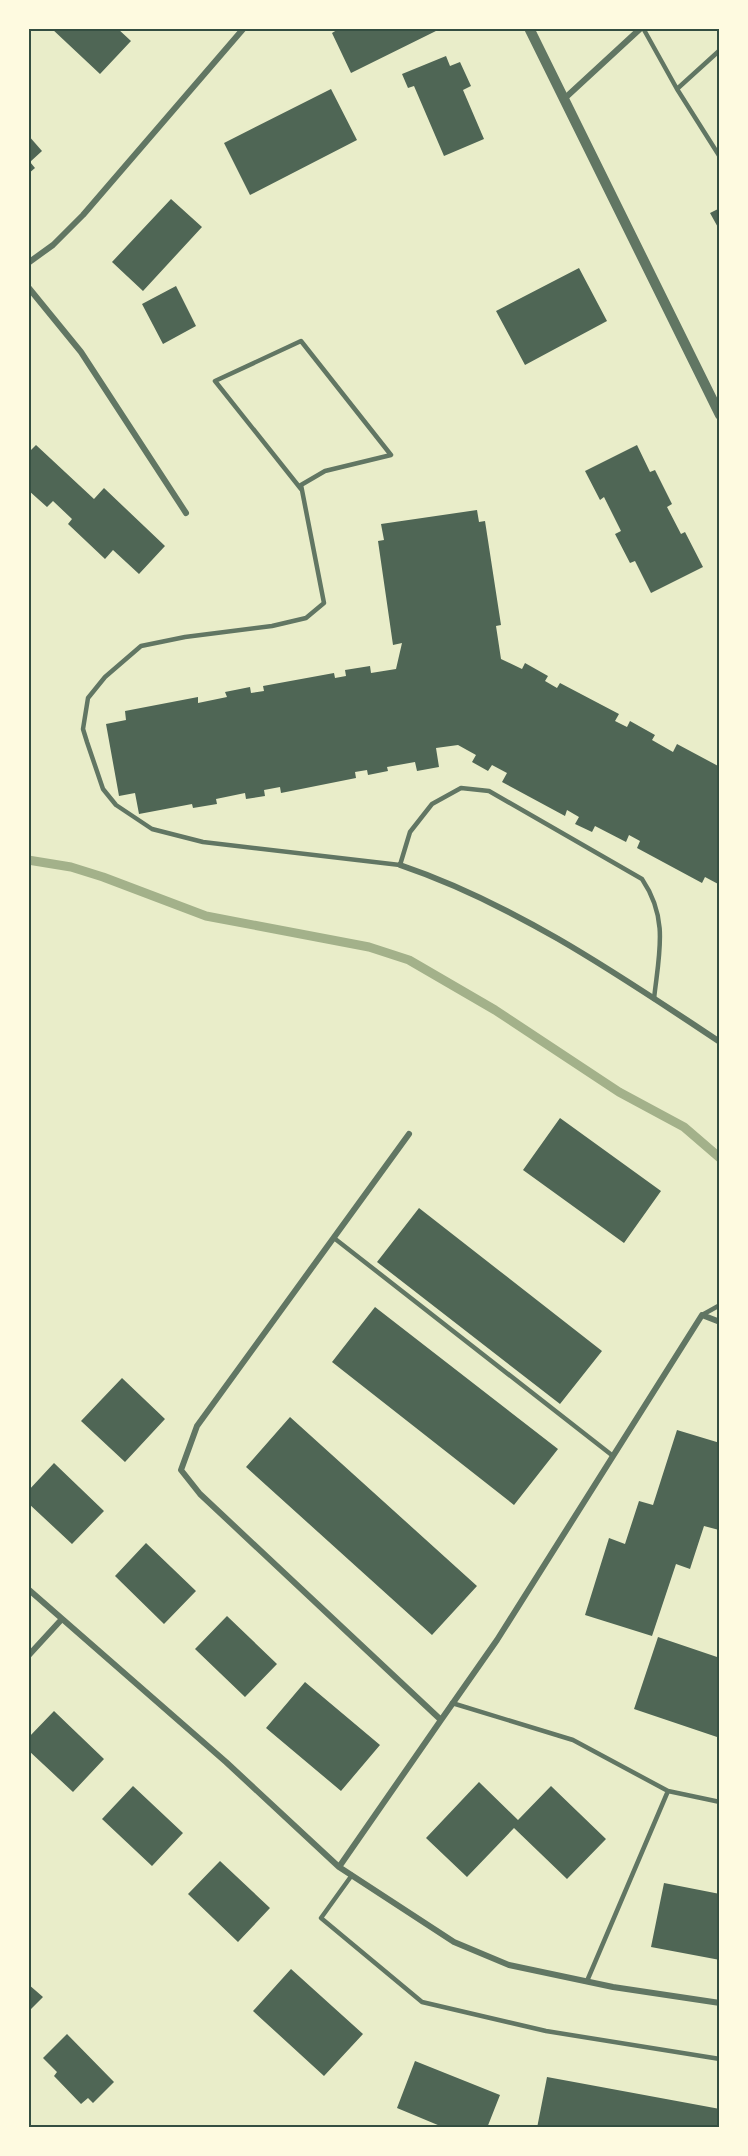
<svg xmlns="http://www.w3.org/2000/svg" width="748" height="2156" viewBox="0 0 748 2156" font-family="'Varela Round',sans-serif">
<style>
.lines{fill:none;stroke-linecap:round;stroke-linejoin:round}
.stream{stroke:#a3b18a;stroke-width:9}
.building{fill:#4f6655}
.service{stroke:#617663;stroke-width:4.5}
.minor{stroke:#617663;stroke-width:6}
.tertiary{stroke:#617663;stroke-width:10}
.neatline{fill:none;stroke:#344e41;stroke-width:2}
</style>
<rect width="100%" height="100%" fill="#e9edc9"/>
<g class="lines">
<path class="stream" d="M 28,860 L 71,867 L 103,877 L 206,916 L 369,947 L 409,960 L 495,1010 L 619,1092 L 684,1127 L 720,1158"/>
</g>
<path class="building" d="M 51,28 L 117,28 L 131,41 L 100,74 Z
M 340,28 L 442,28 L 351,73 L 332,33 Z
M 446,56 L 450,66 L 460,62 L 471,86 L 463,90 L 484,139 L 444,156 L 414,86 L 408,88 L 402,74 Z
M 331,89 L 357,140 L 250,195 L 224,143 Z
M 28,135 L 42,151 L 30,162 L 35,168 L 28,174 Z
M 171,199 L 202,227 L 143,291 L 112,262 Z
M 720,208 L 720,231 L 710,213 Z
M 579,268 L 607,321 L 525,365 L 496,311 Z
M 176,286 L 196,326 L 163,344 L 142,304 Z
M 36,445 L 94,499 L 104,488 L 165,546 L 139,574 L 113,550 L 105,559 L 68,524 L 72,519 L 53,501 L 47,507 L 28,490 L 28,453 Z
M 637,445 L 650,472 L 655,470 L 672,504 L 667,507 L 681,534 L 685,532 L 703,567 L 651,593 L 635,561 L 630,563 L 615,534 L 621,531 L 604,497 L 600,500 L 585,471 Z
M 477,510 L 479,522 L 485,521 L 501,625 L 496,626 L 501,659 L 522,669 L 525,663 L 548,676 L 545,681 L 557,688 L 560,683 L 619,714 L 615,721 L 627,727 L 630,721 L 655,735 L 652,740 L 673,752 L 677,744 L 720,767 L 720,885 L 705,877 L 702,883 L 637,848 L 640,841 L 629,835 L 626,842 L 595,826 L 592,832 L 575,824 L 579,817 L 567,810 L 565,816 L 502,782 L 507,773 L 492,765 L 488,771 L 472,762 L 476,755 L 458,745 L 436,748 L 439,767 L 417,771 L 415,762 L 387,767 L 388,771 L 368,775 L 367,770 L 355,772 L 356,778 L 281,793 L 280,787 L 264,790 L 265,796 L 246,799 L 245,793 L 216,799 L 217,804 L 193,808 L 192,804 L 139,814 L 135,793 L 119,796 L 106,724 L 126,720 L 125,711 L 198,697 L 198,703 L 227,697 L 225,692 L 250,687 L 251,693 L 264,691 L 263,686 L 334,673 L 335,678 L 346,676 L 345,670 L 370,666 L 371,673 L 396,669 L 402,643 L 393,645 L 378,541 L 384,540 L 381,524 Z
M 560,1118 L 661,1191 L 624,1243 L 523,1170 Z
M 419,1208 L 602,1351 L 560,1404 L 377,1262 Z
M 375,1307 L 558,1449 L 514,1505 L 332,1362 Z
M 122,1378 L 165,1419 L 125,1462 L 81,1421 Z
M 290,1417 L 477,1586 L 432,1635 L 246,1467 Z
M 677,1430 L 720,1443 L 720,1528 L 719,1530 L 704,1526 L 690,1569 L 676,1564 L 652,1636 L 585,1615 L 609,1538 L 625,1544 L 639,1501 L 653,1505 Z
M 54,1463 L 104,1511 L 72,1544 L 28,1503 L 28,1491 Z
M 146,1543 L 196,1591 L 164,1624 L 115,1576 Z
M 227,1616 L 277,1664 L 245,1697 L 195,1649 Z
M 658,1637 L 720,1658 L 720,1738 L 634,1709 Z
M 305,1682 L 380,1745 L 341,1791 L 266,1728 Z
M 54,1711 L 104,1759 L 73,1792 L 28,1750 L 28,1738 Z
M 479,1782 L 518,1820 L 551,1786 L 606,1839 L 567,1879 L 514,1828 L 467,1877 L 426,1838 Z
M 133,1786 L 183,1833 L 152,1866 L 102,1819 Z
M 220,1861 L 270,1908 L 238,1942 L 188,1894 Z
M 664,1883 L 720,1894 L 720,1960 L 651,1947 Z
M 291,1969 L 363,2034 L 324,2076 L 253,2011 Z
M 28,1984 L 43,1997 L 28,2012 Z
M 67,2034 L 114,2082 L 93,2103 L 88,2098 L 81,2104 L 54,2076 L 57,2072 L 43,2058 Z
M 415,2061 L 500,2095 L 487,2128 L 445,2128 L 397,2108 Z
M 547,2077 L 720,2109 L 720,2128 L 537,2128 Z"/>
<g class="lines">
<path class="service" d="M 643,28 L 677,89 L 720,157
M 677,89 L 720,50
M 301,489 L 215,381 L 301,341 L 391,455 L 325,471 L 301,485 L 324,603 L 306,618 L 272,626 L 185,637 L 141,646 L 105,677 L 88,698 L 83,729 L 87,742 L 103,789 L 116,805 L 152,829 L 203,842 L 400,865 L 410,832 L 432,804 L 461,788 L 489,791 L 642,879 C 669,919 659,953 654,999
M 334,1238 L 613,1456
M 702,1315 L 720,1305
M 452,1703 L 573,1740 L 668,1791
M 352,1875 L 321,1918 L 422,2002 L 546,2031 L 720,2059
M 587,1981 L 668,1791 L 720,1802"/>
<path class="minor" d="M 564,99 L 641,28
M 28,263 L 53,245 L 83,215 L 244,28
M 28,287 L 81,352 L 186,513
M 400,865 C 515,904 619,975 720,1042
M 409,1134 L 197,1426 L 181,1470 L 200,1494 L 441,1720 L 497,1640 L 702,1315 L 720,1322
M 28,1589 L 226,1762 L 339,1867 L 454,1942 L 509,1965 L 613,1987 L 720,2003
M 28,1656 L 61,1620
M 339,1867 L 441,1720"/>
<path class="tertiary" d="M 529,28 L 720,415"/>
</g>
<rect width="748" height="2156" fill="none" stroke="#fefae0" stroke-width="60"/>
<rect x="30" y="30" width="688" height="2096" class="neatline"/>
</svg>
